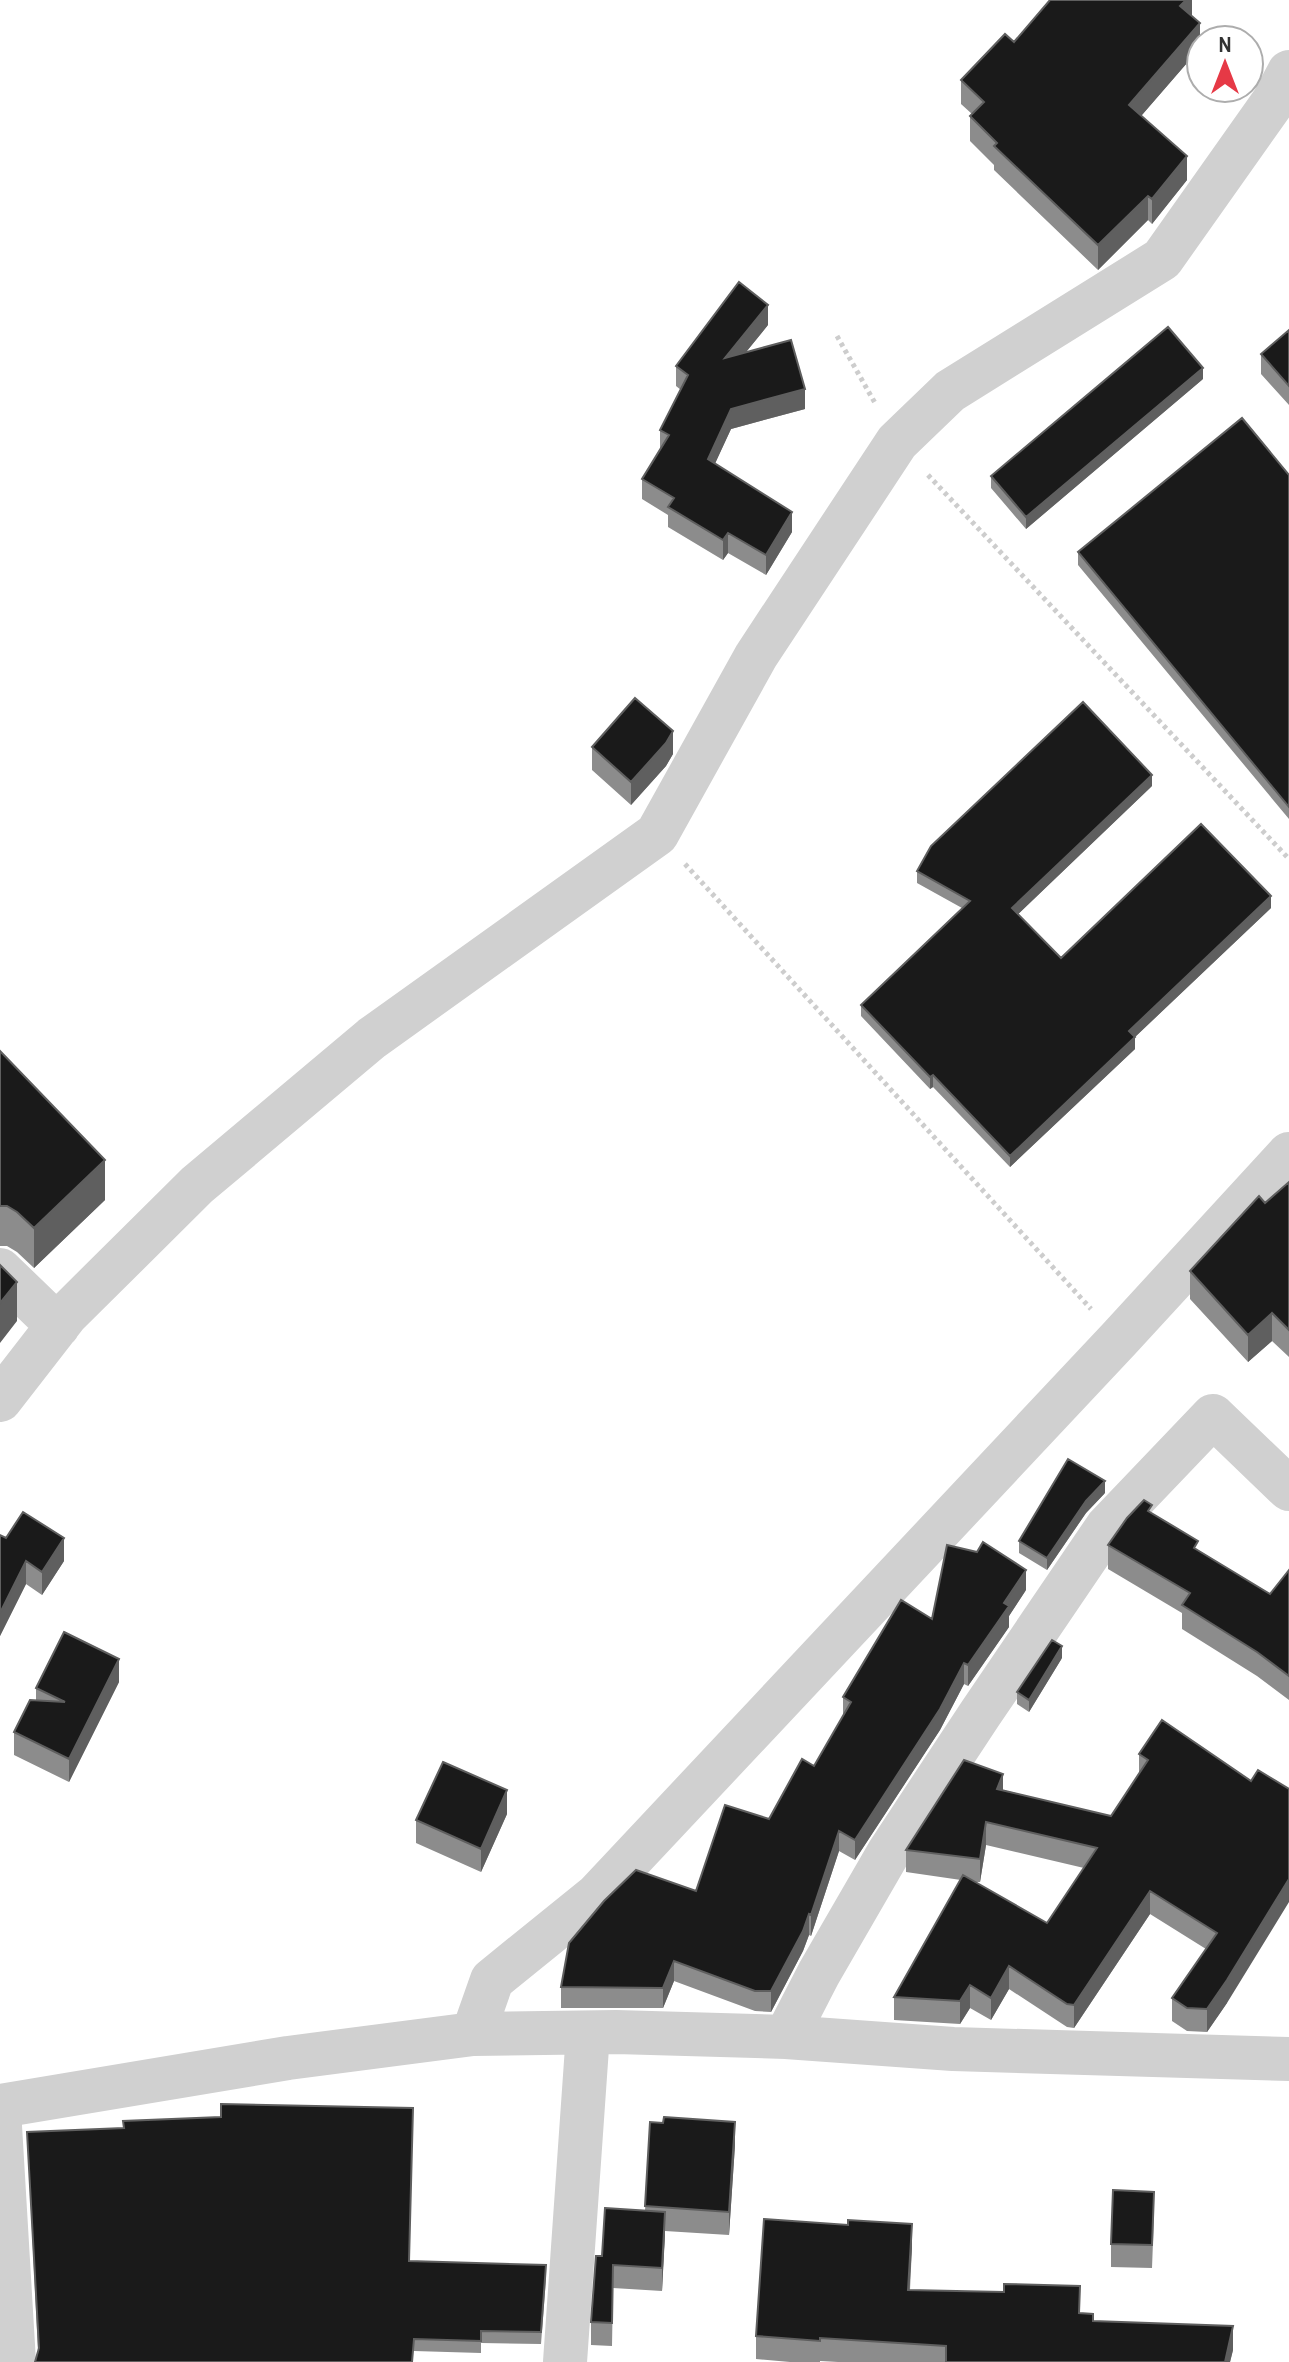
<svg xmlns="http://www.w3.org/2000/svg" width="1289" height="2362" viewBox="0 0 1289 2362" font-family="'Archivo Narrow',sans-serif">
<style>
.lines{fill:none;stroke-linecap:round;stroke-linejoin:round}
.path{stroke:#cdcdcd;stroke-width:5;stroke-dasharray:4 4;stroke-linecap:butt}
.minor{stroke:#d0d0d0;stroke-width:44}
.wall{fill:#8c8c8c;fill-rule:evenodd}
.shaded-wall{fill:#5f5f5f}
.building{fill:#1a1a1a;stroke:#5f5f5f;stroke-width:2}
</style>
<rect width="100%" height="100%" fill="#fff"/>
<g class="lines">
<path class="path" d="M 837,336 L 875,403
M 928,475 L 1289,859
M 685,864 L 1091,1309"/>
<path class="minor" d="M 0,1270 L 58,1326
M 0,1400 L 66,1315 L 197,1185 L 372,1038 L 657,834 L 756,656 L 897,442 L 950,391 L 1162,259 L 1273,102 L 1289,72
M 473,2034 L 492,1980 L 597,1895 L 1119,1339 L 1289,1154
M 786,2037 L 819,1973 L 889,1852 L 980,1714 L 1107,1527 L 1213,1416 L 1289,1489
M 0,2106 L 288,2058 L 473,2034 L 616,2032 L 786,2037 L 953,2049 L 1289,2059
M 0,2126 L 14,2362
M 565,2362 L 588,2033"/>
</g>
<path class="wall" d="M 1192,0 L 1192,16 L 1200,48 L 1141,116 L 1187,180 L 1152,224 L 1148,220 L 1098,270 L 994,170 L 994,165 L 970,141 L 970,116 L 972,114 L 961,104 L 961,80 L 1014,42 Z
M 768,325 L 746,352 L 805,409 L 731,429 L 715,463 L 792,532 L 766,575 L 728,553 L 723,560 L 668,527 L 668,515 L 642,499 L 642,479 L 660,449 L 660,430 L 681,390 L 676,386 L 676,366 Z
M 1289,330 L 1289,405 L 1261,374 L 1261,354 Z
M 1203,379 L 1026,529 L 991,488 L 991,476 Z
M 1289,475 L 1289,819 L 1078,565 L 1078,552 Z
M 592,747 L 673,754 L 666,766 L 631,805 L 592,770 Z
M 1152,786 L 1018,914 L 1061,958 L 1271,908 L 1135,1037 L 1135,1049 L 1010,1167 L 933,1087 L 930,1089 L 861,1016 L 861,1005 L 962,908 L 917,883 L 917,871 Z
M 0,1051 L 105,1200 L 34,1268 L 17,1252 L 7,1246 L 0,1246 Z
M 1289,1182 L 1289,1357 L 1272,1341 L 1248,1362 L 1190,1299 L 1190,1271 Z
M 1105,1493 L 1086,1513 L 1047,1570 L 1019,1553 L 1019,1541 Z
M 1152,1513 L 1198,1550 L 1270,1594 L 1289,1570 L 1289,1700 L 1257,1676 L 1182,1629 L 1182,1613 L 1108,1569 L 1108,1545 Z
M 0,1535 L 6,1538 L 64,1561 L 42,1595 L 26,1584 L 0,1636 Z
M 1026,1590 L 1009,1616 L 1009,1627 L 968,1686 L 964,1684 L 940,1730 L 855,1860 L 839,1851 L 811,1936 L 809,1935 L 803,1951 L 771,2012 L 755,2011 L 674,1981 L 663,2008 L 561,2008 L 561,1987 L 696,1891 L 769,1819 L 814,1766 L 843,1716 L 843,1697 Z
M 1062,1658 L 1029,1712 L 1017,1704 L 1017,1692 Z
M 119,1682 L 69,1782 L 14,1755 L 14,1732 L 36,1701 L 36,1688 Z
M 1139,1754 L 1251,1781 L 1227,2003 L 1207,2032 L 1187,2031 L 1172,2021 L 1172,1998 L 1206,1949 L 1150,1914 L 1074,2028 L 1067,2027 L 1009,1989 L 991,2020 L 970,2008 L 960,2024 L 894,2020 L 894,1997 L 961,1880 L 906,1872 L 906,1850 L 1003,1790 L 1111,1816 L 1139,1774 ZM 986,1845 L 1084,1868 L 1047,1923 L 974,1882 L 980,1882 Z
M 507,1814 L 481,1872 L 416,1843 L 416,1820 Z
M 650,2122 L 735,2145 L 729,2235 L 665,2231 L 662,2291 L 613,2288 L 612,2346 L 591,2345 L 591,2322 L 602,2256 L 645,2211 Z
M 27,2132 L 409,2261 L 546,2278 L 541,2344 L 481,2343 L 481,2353 L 414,2351 L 37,2360 L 38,2351 Z
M 1154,2215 L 1152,2268 L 1111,2267 L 1111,2244 Z
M 912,2247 L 910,2290 L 1080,2313 L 1093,2321 L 1233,2350 L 1230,2362 L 838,2362 L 820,2361 L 820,2362 L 790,2362 L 756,2359 L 756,2336 Z"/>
<path class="shaded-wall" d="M 1186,0 L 1192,0 L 1192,17 L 1180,6 Z
M 1200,23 L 1200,48 L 1129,130 L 1129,105 Z
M 1187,156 L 1187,180 L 1152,224 L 1152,199 Z
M 1148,196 L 1148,220 L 1098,270 L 1098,245 Z
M 768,305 L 768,325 L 725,378 L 725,358 Z
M 1203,368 L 1203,379 L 1026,529 L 1026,517 Z
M 805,389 L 805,409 L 731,429 L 708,479 L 708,459 L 731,409 Z
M 792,512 L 792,532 L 766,575 L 766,555 Z
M 728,533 L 728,553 L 723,560 L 723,540 Z
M 673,731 L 673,754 L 666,766 L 631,805 L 631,782 Z
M 1152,775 L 1152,786 L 1012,920 L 1012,908 Z
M 1271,896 L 1271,908 L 1135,1037 L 1135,1049 L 1010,1167 L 1010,1156 L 1129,1031 Z
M 933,1075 L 933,1087 L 930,1089 L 930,1077 Z
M 105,1160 L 105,1200 L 34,1268 L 34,1228 Z
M 17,1282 L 17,1321 L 0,1343 L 0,1303 Z
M 1272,1313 L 1272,1341 L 1248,1362 L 1248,1335 Z
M 1105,1481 L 1105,1493 L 1086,1513 L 1047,1570 L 1047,1558 L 1086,1501 Z
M 64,1538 L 64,1561 L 42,1595 L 42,1572 Z
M 26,1561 L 26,1584 L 0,1636 L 0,1613 Z
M 1026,1570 L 1026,1590 L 1009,1616 L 1009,1627 L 968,1686 L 968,1665 L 1004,1603 Z
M 1062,1646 L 1062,1658 L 1029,1712 L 1029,1700 Z
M 119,1659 L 119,1682 L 69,1782 L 69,1759 Z
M 964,1663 L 964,1684 L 940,1730 L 855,1860 L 855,1840 Z
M 1003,1774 L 1003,1797 L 997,1789 Z
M 507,1790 L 507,1814 L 481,1872 L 481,1849 Z
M 986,1822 L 986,1845 L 980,1882 L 980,1859 Z
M 839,1831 L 839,1851 L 811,1936 L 811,1915 Z
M 1289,1879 L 1289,1902 L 1227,2003 L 1207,2032 L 1207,2009 Z
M 1150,1891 L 1150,1914 L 1074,2028 L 1074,2005 Z
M 809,1914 L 809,1935 L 803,1951 L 771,2012 L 771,1991 Z
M 674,1961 L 674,1981 L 663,2008 L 663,1988 Z
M 1009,1966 L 1009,1989 L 991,2020 L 991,1998 Z
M 970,1985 L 970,2008 L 960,2024 L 960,2001 Z
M 735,2122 L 735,2145 L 729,2235 L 729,2212 Z
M 665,2212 L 665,2235 L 662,2291 L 662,2268 Z
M 912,2224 L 912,2247 L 908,2313 L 908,2290 Z
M 1233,2326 L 1233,2350 L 1230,2362 L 1225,2362 Z"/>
<path class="building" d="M 1050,0 L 1186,0 L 1180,6 L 1200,23 L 1129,105 L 1187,156 L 1152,199 L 1148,196 L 1098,245 L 994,146 L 997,143 L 970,116 L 984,102 L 961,80 L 1005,34 L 1014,42 Z
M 739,282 L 768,305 L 725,358 L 791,340 L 805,389 L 731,409 L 708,459 L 792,512 L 766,555 L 728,533 L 723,540 L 668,507 L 674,498 L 642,479 L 669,435 L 660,430 L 688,375 L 676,366 Z
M 1168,327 L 1203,368 L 1026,517 L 991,476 Z
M 1289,330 L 1289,386 L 1261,354 Z
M 1242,418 L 1289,475 L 1289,807 L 1078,552 Z
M 635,698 L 673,731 L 666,743 L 631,782 L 592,747 Z
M 1083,702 L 1152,775 L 1012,908 L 1061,958 L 1201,824 L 1271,896 L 1129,1031 L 1135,1037 L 1010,1156 L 933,1075 L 930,1077 L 861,1005 L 970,901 L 917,871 L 931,846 Z
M 0,1051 L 105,1160 L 34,1228 L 17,1212 L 7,1206 L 0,1206 Z
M 1289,1182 L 1289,1330 L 1272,1313 L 1248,1335 L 1190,1271 L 1259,1196 L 1265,1203 Z
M 0,1265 L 17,1282 L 0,1303 Z
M 1068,1459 L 1105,1481 L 1086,1501 L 1047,1558 L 1019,1541 Z
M 1144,1500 L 1152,1505 L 1148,1511 L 1198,1541 L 1194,1548 L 1270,1594 L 1289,1570 L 1289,1676 L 1257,1652 L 1182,1605 L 1190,1593 L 1108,1545 L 1127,1518 Z
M 23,1512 L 64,1538 L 42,1572 L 26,1561 L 0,1613 L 0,1535 L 6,1538 Z
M 983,1542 L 1026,1570 L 1004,1603 L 1009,1606 L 968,1665 L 964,1663 L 940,1709 L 855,1840 L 839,1831 L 811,1915 L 809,1914 L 803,1931 L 771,1991 L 755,1991 L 674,1961 L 663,1988 L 561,1987 L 569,1943 L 604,1901 L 636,1870 L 696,1891 L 725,1805 L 769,1819 L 802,1759 L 814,1766 L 851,1702 L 843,1697 L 901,1600 L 932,1619 L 947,1545 L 977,1552 Z
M 64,1632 L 119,1659 L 69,1759 L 14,1732 L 30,1700 L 65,1702 L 36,1688 Z
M 1052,1640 L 1062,1646 L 1029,1700 L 1017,1692 Z
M 1162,1720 L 1251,1781 L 1258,1770 L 1289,1789 L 1289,1879 L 1227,1980 L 1207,2009 L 1187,2008 L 1172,1998 L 1217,1933 L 1150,1891 L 1074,2005 L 1067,2004 L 1009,1966 L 991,1998 L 970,1985 L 960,2001 L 894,1997 L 963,1875 L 1047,1923 L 1097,1848 L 986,1822 L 980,1859 L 906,1850 L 964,1760 L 1003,1774 L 997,1789 L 1111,1816 L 1148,1760 L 1139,1754 Z
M 443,1762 L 507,1790 L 481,1849 L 416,1820 Z
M 221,2104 L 413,2108 L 409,2261 L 546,2265 L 541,2332 L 481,2331 L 481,2341 L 414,2339 L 412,2362 L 35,2362 L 39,2348 L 27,2132 L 124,2128 L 123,2121 L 221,2117 Z
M 664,2117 L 735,2122 L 729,2212 L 645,2206 L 650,2122 L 663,2123 Z
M 1113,2190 L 1154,2192 L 1152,2245 L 1111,2244 Z
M 605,2208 L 665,2212 L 662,2268 L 613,2265 L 612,2323 L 591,2322 L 596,2256 L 602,2256 Z
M 764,2219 L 848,2225 L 848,2220 L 912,2224 L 908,2290 L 1004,2292 L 1004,2284 L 1080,2286 L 1079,2313 L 1093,2314 L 1093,2321 L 1233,2326 L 1225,2362 L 946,2362 L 946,2346 L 820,2338 L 820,2341 L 756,2336 Z"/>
<g transform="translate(1225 64)"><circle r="38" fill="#ffffff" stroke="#adadad" stroke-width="2"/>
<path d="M0-6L14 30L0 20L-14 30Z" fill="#e63946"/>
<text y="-12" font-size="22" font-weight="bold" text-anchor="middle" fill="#333333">N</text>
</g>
</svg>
